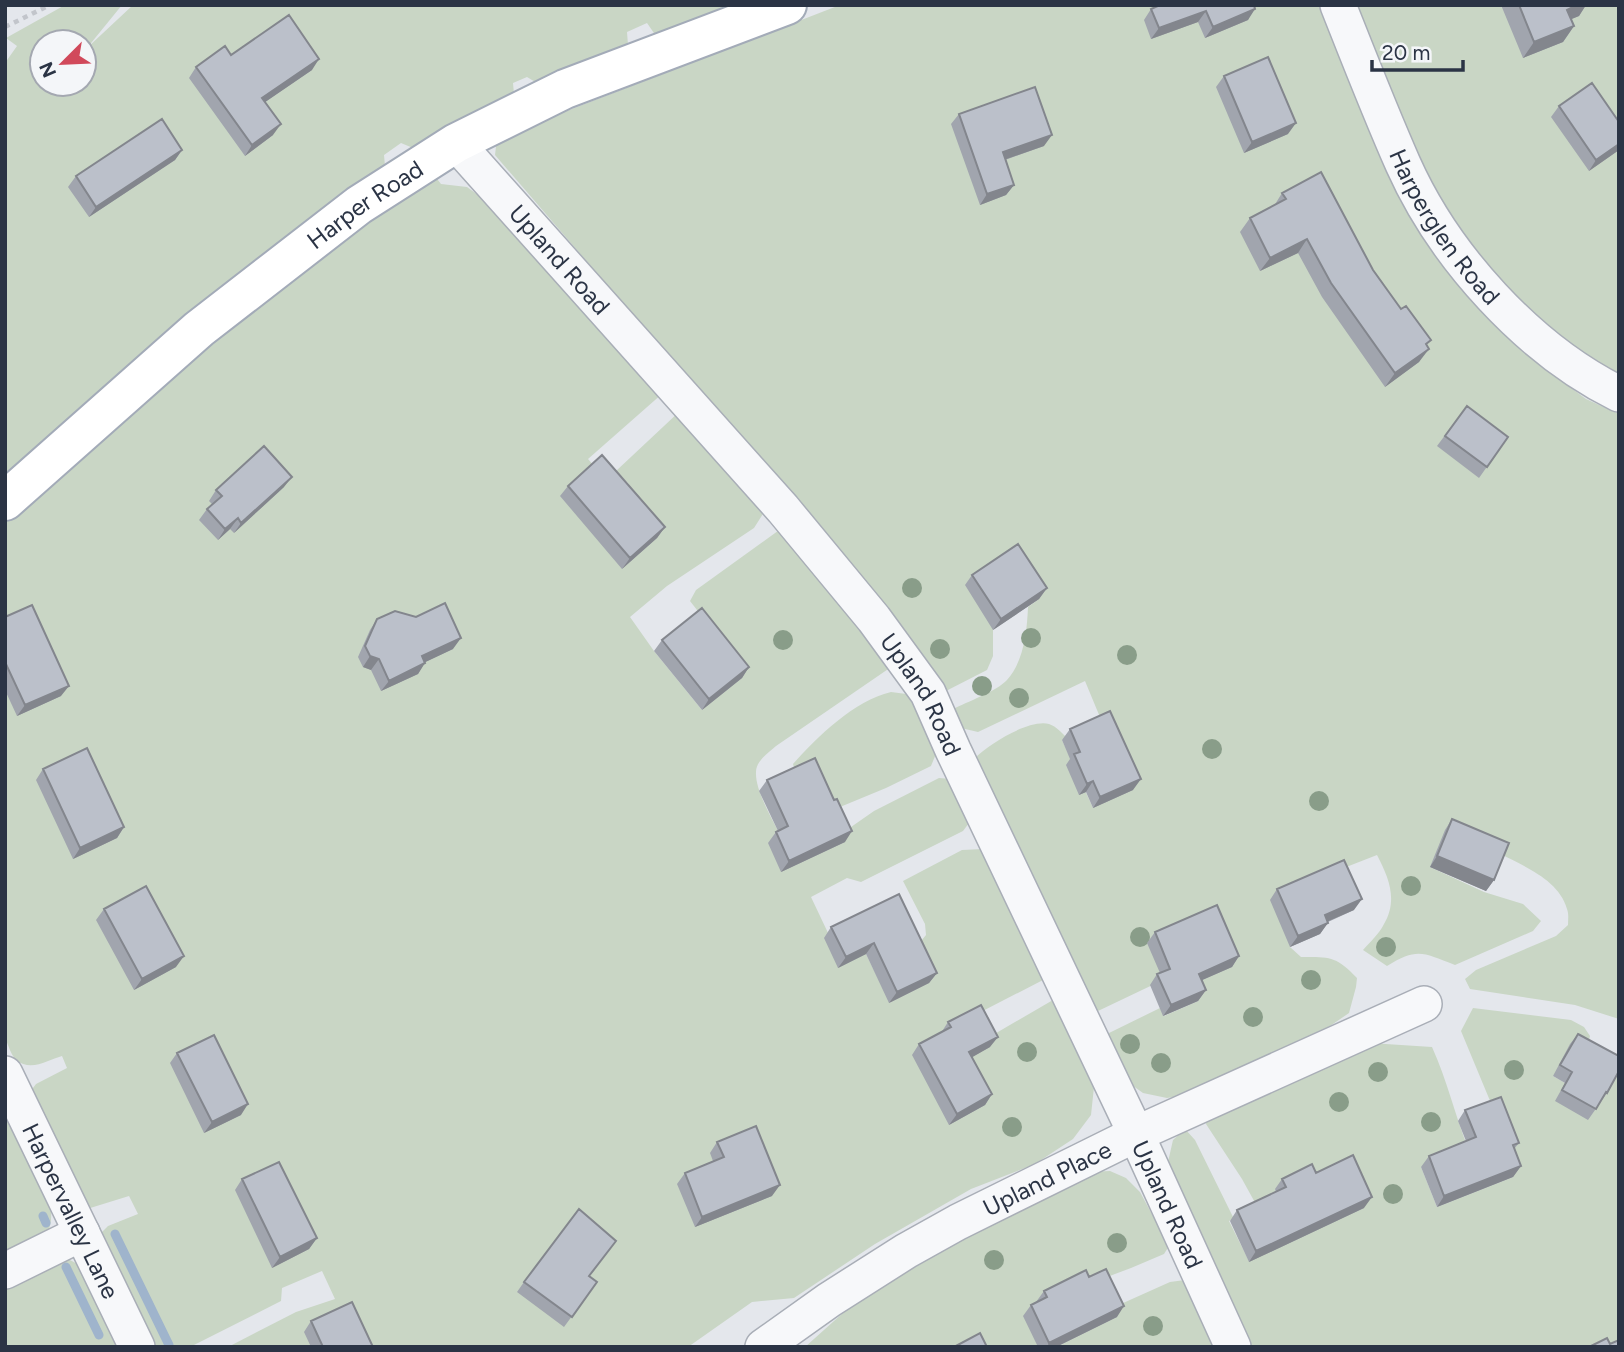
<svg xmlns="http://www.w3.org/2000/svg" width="1624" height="1352" viewBox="0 0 1624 1352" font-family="Figtree,sans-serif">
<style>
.green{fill:#c9d6c5;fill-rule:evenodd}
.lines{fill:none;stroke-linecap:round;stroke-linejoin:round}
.stream{stroke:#9fb4cc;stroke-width:9}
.minor-casing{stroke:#a9aeb7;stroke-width:38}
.major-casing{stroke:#a3abb8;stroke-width:42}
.path{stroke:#c2c5cb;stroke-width:4.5;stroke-dasharray:5 5;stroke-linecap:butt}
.minor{stroke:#f7f8fa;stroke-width:35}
.major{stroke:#fff;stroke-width:38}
.tree{fill:#899d89}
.wall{fill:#a1a5ae}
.shaded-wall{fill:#83868d}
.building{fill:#bbc0ca;stroke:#83868d;stroke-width:2}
.labels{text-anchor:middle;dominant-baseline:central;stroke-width:5;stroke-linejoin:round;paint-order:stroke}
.street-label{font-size:24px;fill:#2b3445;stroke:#f4f6f9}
</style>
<rect width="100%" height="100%" fill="#e4e7ec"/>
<path class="green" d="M 65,5 L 122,5 L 87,48 L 133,5 L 741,5 L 656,36 L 647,23 L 627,32 L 628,45 L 537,83 L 527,77 L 513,83 L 514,94 L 449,126 L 413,148 L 401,143 L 384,155 L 385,166 L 5,477 L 5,63 L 17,46 L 6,38 ZM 42,42 L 84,42 L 84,84 L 42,84 Z
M 840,5 L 1321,5 L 1367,117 L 1387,172 L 1420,234 L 1461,289 L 1536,362 L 1586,399 L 1619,414 L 1619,1019 L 1575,1005 L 1470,989 L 1465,979 L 1476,970 L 1556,936 L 1568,925 C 1568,920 1569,914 1567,909 C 1559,880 1525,867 1501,854 L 1430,867 L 1484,892 L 1523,904 L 1541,921 L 1533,931 L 1455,965 C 1423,953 1418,947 1387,966 L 1363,950 C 1370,942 1379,934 1384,924 C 1398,900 1389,878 1377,855 L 1336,871 L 1290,947 L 1301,957 C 1330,957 1336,956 1357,978 L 1356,987 L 1349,1013 L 1330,1026 L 1184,1095 L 1167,1098 L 1143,1093 L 1118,1075 L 1107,1034 L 1160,1008 L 1164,1016 L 1198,1001 L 1191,985 L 1231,967 L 1163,980 L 1098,1011 L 1085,1002 L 975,758 C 989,744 1029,719 1049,724 C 1057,727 1061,732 1067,738 L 1062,740 L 1093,808 L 1102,722 L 1085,681 L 978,732 L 961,728 L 953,709 C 967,702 997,691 1007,680 C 1024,661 1027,631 1028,607 L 1039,599 L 993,629 L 993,656 L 987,670 L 944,692 L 725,422 L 495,155 L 497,138 Z
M 1350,5 L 1619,5 L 1619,379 L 1516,304 L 1432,201 Z
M 434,175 L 441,184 L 467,187 L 500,211 L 663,393 L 588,459 L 594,466 L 636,499 L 628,483 L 616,471 L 680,411 L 766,509 L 754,528 L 667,586 L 630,617 L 654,651 L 702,710 L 725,646 L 690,601 L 696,590 L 782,528 L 897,663 L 776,746 C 768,753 756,761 756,772 C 755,791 773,820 781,837 L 841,834 L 874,811 L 939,778 L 951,779 L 969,823 L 963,831 L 861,882 L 847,878 L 811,897 L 829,935 L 866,954 L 890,1003 L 921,941 L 926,935 L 925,924 L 903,881 L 962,850 L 983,849 L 1043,980 L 973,1016 L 962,1063 L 986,1039 L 1053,1000 L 1094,1087 L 1091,1115 L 1073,1139 L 1035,1164 L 971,1189 L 875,1244 L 794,1298 L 752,1302 L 688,1347 L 228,1347 L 296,1312 L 335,1299 L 322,1271 L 282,1288 L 281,1301 L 190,1347 L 155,1347 L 151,1344 L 99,1235 L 108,1226 L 138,1214 L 129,1196 L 87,1209 L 30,1092 L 36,1084 L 67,1068 L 62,1056 C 48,1060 31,1072 16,1060 C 11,1055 8,1044 5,1038 L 5,521 L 252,305 Z
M 891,692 L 914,695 L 938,749 L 931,766 L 886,788 L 840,807 L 835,799 L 796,774 L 793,764 C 818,736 854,701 891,692 Z
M 1473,1008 L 1571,1020 L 1584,1027 L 1590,1036 L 1586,1053 L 1553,1076 L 1565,1083 L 1619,1067 L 1619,1347 L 1244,1347 L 1169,1182 L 1168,1162 L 1173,1140 L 1185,1129 L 1195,1140 L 1234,1219 L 1229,1221 L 1249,1261 L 1363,1208 L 1275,1189 L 1282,1205 L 1258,1208 L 1242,1179 L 1206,1124 L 1207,1116 L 1370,1043 L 1432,1047 C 1447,1080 1455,1115 1468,1148 L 1421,1167 L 1437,1207 L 1513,1177 L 1493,1108 L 1461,1031 Z
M 5,1102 L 51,1203 C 51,1212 53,1228 45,1235 C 39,1241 14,1252 5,1256 Z
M 1110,1171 L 1126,1178 L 1140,1192 L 1169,1246 L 1164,1254 L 1131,1268 L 1099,1280 L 1038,1347 L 805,1347 L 853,1304 L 962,1239 L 1088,1172 Z
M 68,1259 L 87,1269 L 126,1347 L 5,1347 L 5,1286 Z
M 1185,1280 L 1215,1347 L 1056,1347 L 1116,1317 L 1112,1308 L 1170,1282 Z"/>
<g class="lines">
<path class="stream" d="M 43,1216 L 46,1223
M 115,1234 L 169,1345
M 66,1267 L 99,1335"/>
<defs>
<g id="minor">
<path id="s1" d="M 1338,5 C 1359,58 1380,112 1403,164 C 1444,256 1528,349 1619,394"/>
<path id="s2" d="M 456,143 L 783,509 L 874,619 L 928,693 L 953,750 L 1136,1134 L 1233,1347"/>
<path id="s3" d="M 5,1074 L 137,1347"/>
<path d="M 5,1271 L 82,1233"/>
<path id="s4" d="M 763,1347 L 829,1300 L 906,1251 L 958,1222 L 1136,1134 L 1424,1004"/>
</g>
<g id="major">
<path id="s5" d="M 5,501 L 199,329 L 359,205 L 456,143 L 565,89 L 787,5"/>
</g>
</defs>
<use href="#minor" class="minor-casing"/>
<use href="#major" class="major-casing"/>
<path class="path" d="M 5,27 L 50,5"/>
<use href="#minor" class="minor"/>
<use href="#major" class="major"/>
</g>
<g class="tree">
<circle cx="912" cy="588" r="10"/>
<circle cx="1031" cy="638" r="10"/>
<circle cx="783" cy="640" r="10"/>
<circle cx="940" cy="649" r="10"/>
<circle cx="1127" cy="655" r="10"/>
<circle cx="982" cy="686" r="10"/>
<circle cx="1019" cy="698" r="10"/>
<circle cx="1212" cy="749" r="10"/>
<circle cx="1319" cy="801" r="10"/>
<circle cx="1411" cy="886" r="10"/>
<circle cx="1140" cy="937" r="10"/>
<circle cx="1386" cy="947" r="10"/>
<circle cx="1311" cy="980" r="10"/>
<circle cx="1253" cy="1017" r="10"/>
<circle cx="1130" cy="1044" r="10"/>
<circle cx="1027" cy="1052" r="10"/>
<circle cx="1161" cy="1063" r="10"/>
<circle cx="1514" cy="1070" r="10"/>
<circle cx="1378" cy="1072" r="10"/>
<circle cx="1339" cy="1102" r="10"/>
<circle cx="1431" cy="1122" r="10"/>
<circle cx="1012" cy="1127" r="10"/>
<circle cx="1393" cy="1194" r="10"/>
<circle cx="1117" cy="1243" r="10"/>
<circle cx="994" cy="1260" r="10"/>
<circle cx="1153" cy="1326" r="10"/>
</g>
<path class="wall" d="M 1254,5 L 1248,20 L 1205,38 L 1198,22 L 1151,39 L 1144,20 L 1151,9 Z
M 1501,5 L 1586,5 L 1579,16 L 1571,19 L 1574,26 L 1563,42 L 1523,58 Z
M 231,55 L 312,70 L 265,102 L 273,135 L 245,156 L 189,78 L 196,67 Z
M 1224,76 L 1288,134 L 1244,153 L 1216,87 Z
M 1559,106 L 1619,122 L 1619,150 L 1589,171 L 1551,117 Z
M 959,114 L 1044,146 L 1005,160 L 1014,185 L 1006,195 L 980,205 L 951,124 Z
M 182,150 L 175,160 L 89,217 L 68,187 L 76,176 Z
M 1282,193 L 1373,270 L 1427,346 L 1419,362 L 1385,387 L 1322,297 L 1298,253 L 1260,271 L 1240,232 L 1250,218 L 1274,206 Z
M 1467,406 L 1508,437 L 1479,478 L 1437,446 Z
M 568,486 L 665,527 L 657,538 L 622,569 L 560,496 Z
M 284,487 L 234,533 L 230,529 L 218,540 L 199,520 L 207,509 L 212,504 L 209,501 L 216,490 Z
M 972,575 L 1047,588 L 1039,599 L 993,630 L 965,585 Z
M 5,617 L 61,696 L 17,716 L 5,690 Z
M 377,619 L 453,649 L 425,662 L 418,674 L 381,691 L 371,670 L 363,667 L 358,657 L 370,630 Z
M 662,640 L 749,667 L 742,678 L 702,710 L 654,651 Z
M 1070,729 L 1133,790 L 1093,808 L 1086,792 L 1079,795 L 1066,765 L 1070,759 L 1062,740 Z
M 43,769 L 124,827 L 117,838 L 73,859 L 36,780 Z
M 767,780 L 845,842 L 781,872 L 768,843 L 776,832 L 778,831 L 759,791 Z
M 1452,819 L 1494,880 L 1486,891 L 1430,867 L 1445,830 Z
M 1277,889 L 1354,910 L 1328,922 L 1320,934 L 1290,947 L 1270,900 Z
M 899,894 L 937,973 L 929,983 L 889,1003 L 866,954 L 838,968 L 824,938 L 831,927 Z
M 104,909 L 176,967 L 134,990 L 96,920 Z
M 1155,932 L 1239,956 L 1232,967 L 1202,980 L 1206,990 L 1198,1001 L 1163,1016 L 1150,985 L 1157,974 L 1160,973 L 1147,943 Z
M 948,1022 L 990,1047 L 972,1057 L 992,1094 L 985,1105 L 949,1125 L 912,1055 L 919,1044 L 941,1033 Z
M 1578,1034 L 1607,1093 L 1588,1120 L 1555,1101 L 1565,1083 L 1553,1076 L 1570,1044 Z
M 177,1053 L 241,1115 L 204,1133 L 170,1063 Z
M 1465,1110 L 1519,1143 L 1514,1149 L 1521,1166 L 1513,1177 L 1437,1207 L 1421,1167 L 1429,1156 L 1466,1141 L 1458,1121 Z
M 717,1142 L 772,1196 L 695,1227 L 677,1184 L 685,1173 L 713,1161 L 710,1153 Z
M 1316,1173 L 1364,1208 L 1249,1262 L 1230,1221 L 1237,1210 L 1276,1192 L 1275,1189 L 1282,1179 Z
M 242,1179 L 317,1238 L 309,1249 L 272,1268 L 235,1190 Z
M 590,1277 L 597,1282 L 564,1327 L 517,1292 L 524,1282 Z
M 1089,1277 L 1117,1317 L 1056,1347 L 1038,1347 L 1023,1316 L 1031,1305 L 1036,1302 L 1044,1291 Z
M 311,1321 L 373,1347 L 311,1347 L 304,1332 Z"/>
<path class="shaded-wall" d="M 1577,5 L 1586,5 L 1579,16 L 1555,26 L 1567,10 Z
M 1255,9 L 1248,20 L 1205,38 L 1213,27 Z
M 1206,11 L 1198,22 L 1151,39 L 1159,28 Z
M 1574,26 L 1563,42 L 1523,58 L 1534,42 Z
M 319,59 L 312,70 L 255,109 L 262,98 Z
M 1296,123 L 1288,134 L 1244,153 L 1252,142 Z
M 281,124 L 273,135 L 245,156 L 252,145 Z
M 1052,135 L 1044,146 L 995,163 L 1003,152 Z
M 1619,144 L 1619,150 L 1589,171 L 1596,160 Z
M 182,150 L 175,160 L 89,217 L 96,207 Z
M 1014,185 L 1006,195 L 980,205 L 987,194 Z
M 1307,239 L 1298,253 L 1260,271 L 1270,258 Z
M 1429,349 L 1419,362 L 1385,387 L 1395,373 Z
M 292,477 L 284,487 L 234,533 L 241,523 Z
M 238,518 L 230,529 L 218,540 L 225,529 Z
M 665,527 L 657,538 L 622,569 L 630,558 Z
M 1047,588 L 1039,599 L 993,630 L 1001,619 Z
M 461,638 L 453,649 L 415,667 L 422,656 Z
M 370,656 L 379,659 L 371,670 L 363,667 Z
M 425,663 L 418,674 L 381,691 L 389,681 Z
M 749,667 L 742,678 L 702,710 L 709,699 Z
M 69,686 L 61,696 L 17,716 L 25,705 Z
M 1141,779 L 1133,790 L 1093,808 L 1100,797 Z
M 1093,781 L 1086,792 L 1079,795 L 1087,784 Z
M 124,827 L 117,838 L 73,859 L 80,848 Z
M 852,831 L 845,842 L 781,872 L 789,861 Z
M 1437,856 L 1494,880 L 1486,891 L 1430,867 Z
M 1362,899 L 1354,910 L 1317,926 L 1325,915 Z
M 1328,923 L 1320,934 L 1290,947 L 1298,936 Z
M 874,943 L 866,954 L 838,968 L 846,957 Z
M 184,956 L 176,967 L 134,990 L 142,979 Z
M 1239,956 L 1232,967 L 1191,985 L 1199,974 Z
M 937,973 L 929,983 L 889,1003 L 897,992 Z
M 1206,990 L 1198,1001 L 1163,1016 L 1171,1005 Z
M 998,1037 L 990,1047 L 962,1063 L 969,1052 Z
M 992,1094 L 985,1105 L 949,1125 L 957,1114 Z
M 248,1104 L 241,1115 L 204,1133 L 212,1122 Z
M 1521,1166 L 1513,1177 L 1437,1207 L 1444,1196 Z
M 780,1185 L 772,1196 L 695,1227 L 702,1217 Z
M 1372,1197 L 1364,1208 L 1249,1262 L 1256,1251 Z
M 317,1238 L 309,1249 L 272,1268 L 280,1257 Z
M 1124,1306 L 1117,1317 L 1056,1347 L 1047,1347 L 1049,1343 Z"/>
<path class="building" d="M 1160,5 L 1254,5 L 1255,9 L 1213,27 L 1206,11 L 1159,28 L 1151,9 Z
M 1519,5 L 1577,5 L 1567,10 L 1574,26 L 1534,42 Z
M 289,15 L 319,59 L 262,98 L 281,124 L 252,145 L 196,67 L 225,46 L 231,55 Z
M 1268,57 L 1296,123 L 1252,142 L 1224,76 Z
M 1592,83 L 1619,122 L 1619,144 L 1596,160 L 1559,106 Z
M 1035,87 L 1052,135 L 1003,152 L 1014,185 L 987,194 L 959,114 Z
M 162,119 L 182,150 L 96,207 L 76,176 Z
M 1321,172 L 1373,270 L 1401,309 L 1406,306 L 1431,340 L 1426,344 L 1429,349 L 1395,373 L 1331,283 L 1307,239 L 1270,258 L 1250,218 L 1286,199 L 1282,193 Z
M 1467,406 L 1508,437 L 1487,467 L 1445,436 Z
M 264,446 L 292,477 L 241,523 L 238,518 L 225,529 L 207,509 L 222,496 L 216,490 Z
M 602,455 L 665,527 L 630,558 L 568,486 Z
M 1018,544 L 1047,588 L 1001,619 L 972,575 Z
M 445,603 L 461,638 L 422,656 L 425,663 L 389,681 L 379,659 L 370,656 L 365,646 L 377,619 L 395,611 L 416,617 Z
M 32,605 L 69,686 L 25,705 L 5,662 L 5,617 Z
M 702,608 L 749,667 L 709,699 L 662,640 Z
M 1110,711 L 1141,779 L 1100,797 L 1093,781 L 1087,784 L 1074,754 L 1080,752 L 1070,729 Z
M 87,748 L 124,827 L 80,848 L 43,769 Z
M 815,758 L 834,800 L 837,799 L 852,831 L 789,861 L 776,832 L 788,826 L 767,780 Z
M 1452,819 L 1509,843 L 1494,880 L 1437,856 Z
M 1344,860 L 1362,899 L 1325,915 L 1328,923 L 1298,936 L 1277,889 Z
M 146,886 L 184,956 L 142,979 L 104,909 Z
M 899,894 L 937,973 L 897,992 L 874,943 L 846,957 L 831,927 Z
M 1217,905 L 1239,956 L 1199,974 L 1206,990 L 1171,1005 L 1157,974 L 1170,969 L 1155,932 Z
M 981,1005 L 998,1037 L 969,1052 L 992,1094 L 957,1114 L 919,1044 L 951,1027 L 948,1022 Z
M 1578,1034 L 1619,1056 L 1619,1071 L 1607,1093 L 1606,1092 L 1596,1109 L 1562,1090 L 1572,1072 L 1560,1065 Z
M 214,1035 L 248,1104 L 212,1122 L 177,1053 Z
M 1501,1097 L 1519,1143 L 1513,1145 L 1521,1166 L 1444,1196 L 1429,1156 L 1476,1137 L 1465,1110 Z
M 756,1126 L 780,1185 L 702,1217 L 685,1173 L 724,1157 L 717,1142 Z
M 1353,1155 L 1372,1197 L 1256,1251 L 1237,1210 L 1286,1187 L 1282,1179 L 1312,1164 L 1316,1173 Z
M 279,1162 L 317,1238 L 280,1257 L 242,1179 Z
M 579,1209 L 616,1241 L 589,1276 L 597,1282 L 572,1317 L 524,1282 Z
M 1106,1269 L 1124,1306 L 1049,1343 L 1031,1305 L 1047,1297 L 1044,1291 L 1086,1270 L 1089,1277 Z
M 352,1302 L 373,1347 L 323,1347 L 311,1321 Z
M 980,1333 L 987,1347 L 954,1347 Z
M 1607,1338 L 1610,1344 L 1619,1340 L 1619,1347 L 1589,1347 Z"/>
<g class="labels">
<g class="street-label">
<text stroke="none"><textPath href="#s5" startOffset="467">Harper Road</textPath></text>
<text stroke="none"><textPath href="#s1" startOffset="247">Harperglen Road</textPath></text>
<text stroke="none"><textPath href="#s2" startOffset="156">Upland Road</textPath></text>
<text stroke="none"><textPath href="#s2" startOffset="723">Upland Road</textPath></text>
<text stroke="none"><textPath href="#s4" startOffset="331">Upland Place</textPath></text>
<text stroke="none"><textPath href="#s2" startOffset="1290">Upland Road</textPath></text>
<text stroke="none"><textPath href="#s3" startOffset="152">Harpervalley Lane</textPath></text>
</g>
</g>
<rect width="1624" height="1352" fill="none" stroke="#2b3445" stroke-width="14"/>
<g transform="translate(63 63) rotate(246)"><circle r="33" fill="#f4f6f9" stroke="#a4a8b1" stroke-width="2"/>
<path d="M0-5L12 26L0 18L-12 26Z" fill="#d1495b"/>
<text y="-10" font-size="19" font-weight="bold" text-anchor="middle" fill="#2b3445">N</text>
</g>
<path d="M1372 60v10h91v-10" fill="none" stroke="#2b3445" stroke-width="3.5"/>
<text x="1382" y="60" font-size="21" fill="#2b3445" stroke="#f4f6f9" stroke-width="5" paint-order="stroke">20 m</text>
</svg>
